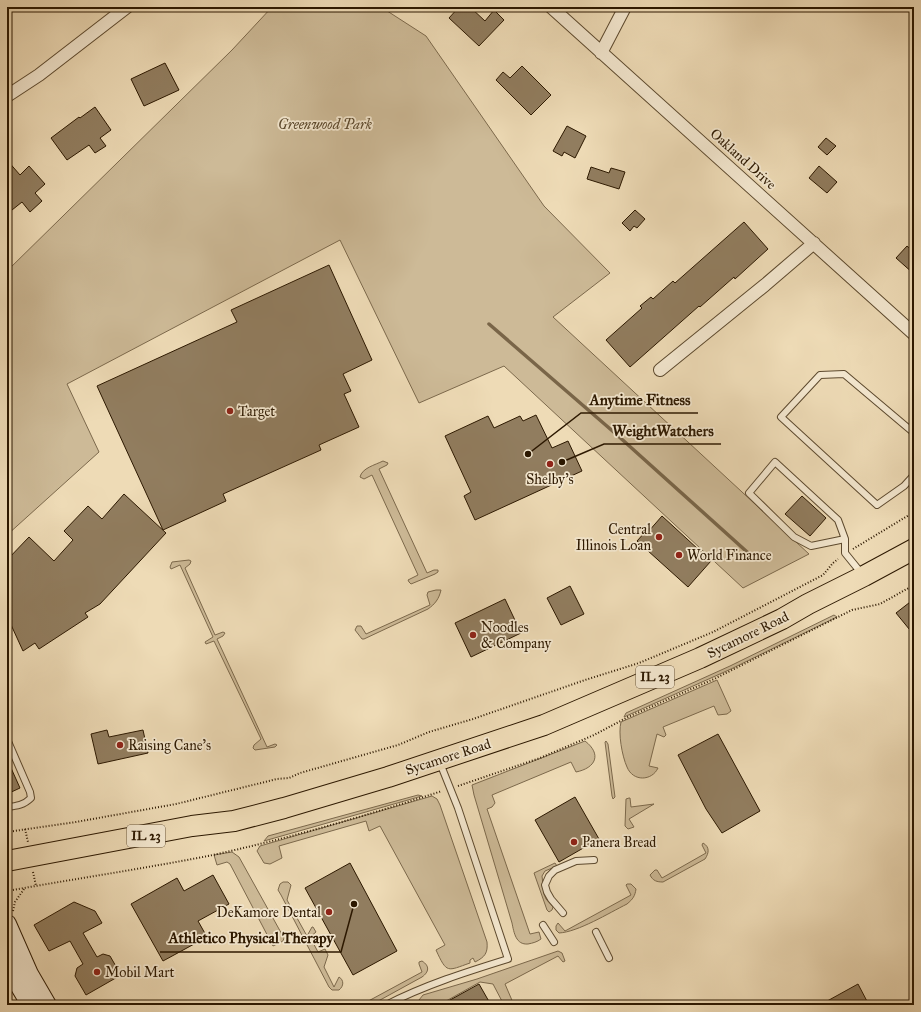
<svg xmlns="http://www.w3.org/2000/svg" width="921" height="1012" viewBox="0 0 921 1012" font-family="'IM FELL Great Primer',serif">
<style>
.green{fill:#cdba97;stroke:#7c694c}
.lines{fill:none;stroke-linecap:round;stroke-linejoin:round}
.stream{stroke:#796548;stroke-width:3.5}
.building{fill:#917d5f;stroke:#2c1800}
.service-casing{stroke:#5c492e;stroke-width:8}
.minor-casing{stroke:#5c492e;stroke-width:14}
.secondary-casing{stroke:#2c1800;stroke-width:20}
.primary-casing{stroke:#2c1800;stroke-width:22}
.path{stroke:#2c1800;stroke-width:2;stroke-dasharray:1 2;stroke-linecap:butt}
.service{stroke:#f4e8d0;stroke-width:6}
.minor{stroke:#f4e8d0;stroke-width:12}
.secondary{stroke:#f4e8d0;stroke-width:18}
.primary{stroke:#eedbb6;stroke-width:20}
.poi-dot{fill:#8f2418;stroke:#f4e8d0;stroke-width:1.5}
.labels{text-anchor:middle;dominant-baseline:central;stroke-width:3.5;stroke-linejoin:round;paint-order:stroke}
.shield{fill:#f4e8d0;stroke:#68563e;stroke-width:1}
.shield-label{font-size:13px;font-weight:bold;fill:#2c1800}
.park-label{font-size:14px;font-style:italic;fill:#5c492d;stroke:#f4e8d0}
.street-label{font-size:14px;fill:#2c1800;stroke:#f4e8d0}
.poi-label{font-size:14px;fill:#2c1800;stroke:#f4e8d0;text-anchor:start}
.leader{fill:none;stroke:#2c1800;stroke-width:1.5}
.callout-dot{fill:#2c1800;stroke:#f4e8d0;stroke-width:1.5}
.callout-label{font-size:15px;text-anchor:middle;font-weight:bold;fill:#2c1800;stroke:#f4e8d0;stroke-width:3.5;stroke-linejoin:round;paint-order:stroke}
</style>
<rect width="100%" height="100%" fill="#eedbb6"/>
<filter id="stains"><feTurbulence type="fractalNoise" baseFrequency=".005" numOctaves="4"/><feColorMatrix values="0 0 0 0 .2 0 0 0 0 .09 0 0 0 0 .02 0 0 0 .5 -.17"/></filter>
<radialGradient id="worn" r=".72"><stop offset=".6" stop-color="#630" stop-opacity="0"/><stop offset="1" stop-color="#630" stop-opacity=".3"/></radialGradient>
<path class="green" d="M 272,7 L 381,7 L 426,36 L 544,206 L 610,273 L 553,317 L 809,554 L 743,588 L 504,366 L 419,403 L 340,240 L 67,384 L 99,452 L 7,535 L 7,271 L 232,50 Z
M 383,461 L 388,463 L 387,465 L 379,469 L 427,573 L 434,570 L 438,570 L 438,572 L 435,574 L 411,584 L 409,582 L 408,580 L 418,575 L 372,475 L 364,479 L 360,477 C 362,468 375,465 383,461 Z
M 189,560 L 191,561 L 190,564 L 185,568 L 215,635 L 223,632 L 225,633 L 223,636 L 217,639 L 267,747 L 275,744 L 277,745 L 275,747 L 255,750 L 253,748 L 254,745 L 261,739 L 214,641 L 206,644 L 205,642 L 213,637 L 180,565 L 171,569 L 170,567 L 172,562 Z
M 436,590 L 441,590 C 439,599 435,604 428,609 L 364,639 L 362,639 L 355,630 L 357,626 L 361,626 L 366,634 L 430,605 L 427,595 L 428,592 Z
M 834,615 L 837,617 L 731,669 L 624,717 L 626,713 L 730,666 Z
M 717,680 L 731,711 L 727,714 L 718,715 L 714,706 L 663,727 L 666,735 L 664,737 L 657,734 L 649,766 L 658,768 C 652,781 633,782 627,767 C 622,756 618,733 621,722 Z
M 585,741 C 602,754 596,768 576,772 L 571,762 L 492,795 L 495,803 L 492,807 L 487,809 L 530,934 L 539,932 L 541,939 C 537,942 533,943 528,944 C 516,945 514,933 512,923 L 474,795 L 472,785 Z
M 606,741 L 608,744 L 615,797 L 613,799 L 612,796 L 605,742 Z
M 418,795 L 422,796 L 264,841 L 268,836 Z
M 432,796 L 437,799 L 440,805 L 487,942 C 488,953 485,957 475,962 L 473,958 L 470,960 L 470,963 C 447,971 447,974 436,950 L 445,945 L 380,826 L 369,831 L 366,821 L 279,846 L 282,858 L 270,864 L 264,863 L 257,851 L 260,846 Z
M 629,798 L 630,798 L 631,807 L 654,804 L 629,819 L 634,827 L 628,829 L 625,826 L 626,799 Z
M 703,843 C 710,847 709,853 705,859 L 663,882 C 657,882 653,881 650,875 L 655,870 L 657,870 L 662,878 L 706,853 L 702,845 Z
M 232,852 L 239,857 L 284,938 L 283,941 L 273,946 L 230,864 L 227,862 L 217,865 L 214,855 Z
M 555,863 L 557,866 L 545,871 L 542,876 L 544,894 L 546,899 L 553,907 L 552,910 L 549,912 L 547,910 L 534,873 Z
M 283,882 L 288,882 L 291,885 L 287,900 L 307,936 L 312,927 L 313,927 L 316,932 L 310,937 L 318,952 L 325,949 L 328,955 L 324,967 L 334,987 L 339,977 C 344,980 344,986 339,990 L 332,990 L 329,987 L 281,895 L 278,890 L 280,884 Z
M 627,884 L 631,884 L 636,889 C 635,896 633,899 627,904 C 609,913 578,932 559,933 L 556,930 L 556,926 L 558,923 L 565,931 L 631,895 L 626,885 Z
M 558,951 L 562,953 L 565,961 L 563,962 L 558,956 L 505,984 L 514,1005 L 504,1005 L 493,984 L 480,982 L 439,1005 L 418,1005 L 419,1000 L 423,995 L 477,979 Z
M 422,961 C 430,966 429,972 422,977 L 371,1005 L 361,1005 L 422,972 L 419,964 L 419,962 Z"/>
<g class="lines">
<path class="stream" d="M 489,324 L 616,434 L 756,560"/>
</g>
<path class="building" d="M 459,7 L 470,7 L 485,21 L 494,10 L 504,20 L 479,46 L 449,18 Z
M 165,63 L 179,90 L 144,106 L 131,79 Z
M 522,66 L 551,95 L 531,115 L 496,80 L 503,72 L 510,78 Z
M 95,107 L 111,130 L 100,138 L 106,146 L 95,153 L 89,145 L 67,160 L 51,138 L 79,117 L 80,118 Z
M 567,126 L 586,136 L 575,158 L 564,152 L 562,156 L 553,151 Z
M 826,138 L 836,146 L 827,155 L 818,147 Z
M 7,160 L 20,175 L 29,166 L 45,184 L 35,193 L 42,201 L 30,212 L 22,202 L 7,214 Z
M 819,166 L 837,182 L 827,193 L 809,178 Z
M 591,167 L 609,173 L 611,168 L 625,172 L 619,189 L 587,179 Z
M 635,210 L 645,219 L 637,228 L 634,226 L 630,231 L 622,223 Z
M 744,222 L 768,249 L 735,279 L 734,277 L 700,307 L 699,306 L 630,367 L 606,340 L 642,308 L 640,306 L 651,297 L 653,299 L 673,281 L 675,283 Z
M 907,246 L 914,252 L 914,274 L 896,258 Z
M 329,265 L 372,360 L 343,374 L 351,391 L 344,394 L 359,427 L 319,445 L 321,450 L 223,494 L 226,501 L 163,530 L 97,386 L 237,322 L 231,310 Z
M 536,415 L 552,448 L 568,441 L 582,471 L 475,520 L 464,496 L 471,492 L 445,436 L 488,416 L 494,428 L 520,416 L 523,421 Z
M 124,494 L 166,533 L 100,604 L 85,613 L 88,617 L 39,649 L 35,643 L 23,651 L 7,616 L 7,560 L 29,537 L 54,561 L 73,540 L 64,531 L 88,506 L 102,519 Z
M 802,496 L 826,518 L 810,536 L 785,514 Z
M 662,516 L 711,561 L 688,587 L 637,541 L 646,531 L 648,532 Z
M 570,586 L 584,614 L 561,625 L 547,598 Z
M 505,599 L 521,633 L 471,657 L 455,623 Z
M 914,599 L 914,635 L 896,613 Z
M 107,730 L 109,737 L 143,730 L 148,753 L 98,764 L 91,734 Z
M 718,734 L 760,811 L 722,833 L 706,809 L 678,755 Z
M 7,759 L 20,788 L 7,794 Z
M 575,797 L 599,839 L 559,862 L 535,820 Z
M 350,863 L 397,951 L 353,975 L 305,888 Z
M 213,875 L 229,904 L 198,921 L 207,937 L 163,961 L 131,904 L 177,878 L 184,891 Z
M 74,902 L 95,911 L 102,923 L 83,933 L 97,957 L 103,954 L 110,956 L 121,975 L 86,995 L 75,976 L 77,968 L 83,964 L 70,941 L 49,951 L 34,925 Z
M 479,984 L 491,1005 L 441,1005 Z
M 858,984 L 869,1005 L 820,1005 Z"/>
<g class="lines">
<defs>
<path id="service" d="M 914,433 L 844,374 L 820,375 L 781,417 L 877,505 L 904,486 L 914,475
M 845,539 L 811,546 L 794,537 L 749,493 L 775,462 L 838,520 L 845,539 L 845,553 L 862,574
M 7,739 L 30,792 L 31,798 C 24,805 17,806 7,807
M 563,913 L 551,899 L 547,892 L 545,885 L 549,876 L 555,870 L 576,861 L 594,860
M 543,925 L 554,942
M 596,932 L 609,958
M 386,1005 C 425,985 466,972 508,959 L 458,808 L 440,763"/>
<path id="minor" d="M 551,7 L 914,334
M 601,53 L 625,7
M 7,96 L 39,75 L 127,7
M 660,370 L 765,285 L 814,243"/>
<path id="secondary" d="M 7,924 L 29,974 L 47,1005
M 7,965 L 31,1005"/>
<path id="primary" d="M 7,861 L 192,826 L 234,821 L 284,808 L 388,777 L 544,725 L 700,658 L 782,619 L 808,604 L 864,576 L 914,549"/>
</defs>
<use href="#service" class="service-casing"/>
<use href="#minor" class="minor-casing"/>
<use href="#secondary" class="secondary-casing"/>
<use href="#primary" class="primary-casing"/>
<path class="path" d="M 853,549 L 914,512
M 458,786 L 540,758 L 594,735 L 628,717 L 714,679 L 852,610 L 880,604 L 914,585
M 25,829 L 28,842
M 7,832 L 76,822 L 176,804 L 277,779 L 289,778 L 300,773 L 398,745 L 429,732 L 473,719 L 585,680 L 639,663 L 713,632 L 823,575 L 833,563 L 838,559
M 33,872 L 36,886
M 7,891 C 74,879 141,869 208,856 C 287,839 365,816 442,791
M 13,911 L 15,902 L 24,889"/>
<use href="#service" class="service"/>
<use href="#minor" class="minor"/>
<use href="#secondary" class="secondary"/>
<use href="#primary" class="primary"/>
</g>
<g class="poi-dot">
<circle cx="230" cy="411" r="4"/>
<circle cx="550" cy="464" r="4"/>
<circle cx="659" cy="537" r="4"/>
<circle cx="679" cy="555" r="4"/>
<circle cx="473" cy="635" r="4"/>
<circle cx="120" cy="745" r="4"/>
<circle cx="574" cy="842" r="4"/>
<circle cx="329" cy="912" r="4"/>
<circle cx="97" cy="972" r="4"/>
</g>
<g class="labels">
<g class="shield">
<rect x="636" y="666" width="38" height="22" rx="3"/>
<rect x="127" y="825" width="38" height="22" rx="3"/>
</g>
<g class="shield-label">
<text x="655" y="677">IL 23</text>
<text x="146" y="836">IL 23</text>
</g>
<g class="park-label">
<text x="325" y="124">Greenwood Park</text>
</g>
<g class="street-label">
<text transform="translate(743 159) rotate(42)">Oakland Drive</text>
<text transform="translate(748 635) rotate(-26)">Sycamore Road</text>
<text transform="translate(448 757) rotate(-18)">Sycamore Road</text>
</g>
<g class="poi-label">
<text x="238" y="411">Target</text>
<text x="550" y="479" text-anchor="middle">Shelby's</text>
<text x="651" y="529" text-anchor="end">Central<tspan x="651" dy="16">Illinois Loan</tspan></text>
<text x="687" y="555">World Finance</text>
<text x="481" y="627">Noodles<tspan x="481" dy="16">&amp; Company</tspan></text>
<text x="128" y="745">Raising Cane's</text>
<text x="582" y="842">Panera Bread</text>
<text x="321" y="912" text-anchor="end">DeKamore Dental</text>
<text x="105" y="972">Mobil Mart</text>
</g>
</g>
<path class="leader" d="M528 454L581 413H698M562 462L604 444H721M354 904L341 952H160"/>
<g class="callout-dot">
<circle cx="528" cy="454" r="4"/>
<circle cx="562" cy="462" r="4"/>
<circle cx="354" cy="904" r="4"/>
</g>
<g class="callout-label">
<text x="640" y="405">Anytime Fitness</text>
<text x="663" y="436">WeightWatchers</text>
<text x="251" y="943">Athletico Physical Therapy</text>
</g>
<rect width="921" height="1012" fill="none" stroke="#eedbb6" stroke-width="24"/>
<rect x="8" y="8" width="905" height="996" fill="none" stroke="#2c1800" stroke-width="2"/>
<rect x="12" y="12" width="897" height="988" fill="none" stroke="#2c1800"/>
<rect width="100%" height="100%" filter="url(#stains)"/>
<rect width="100%" height="100%" fill="url(#worn)"/>
</svg>
